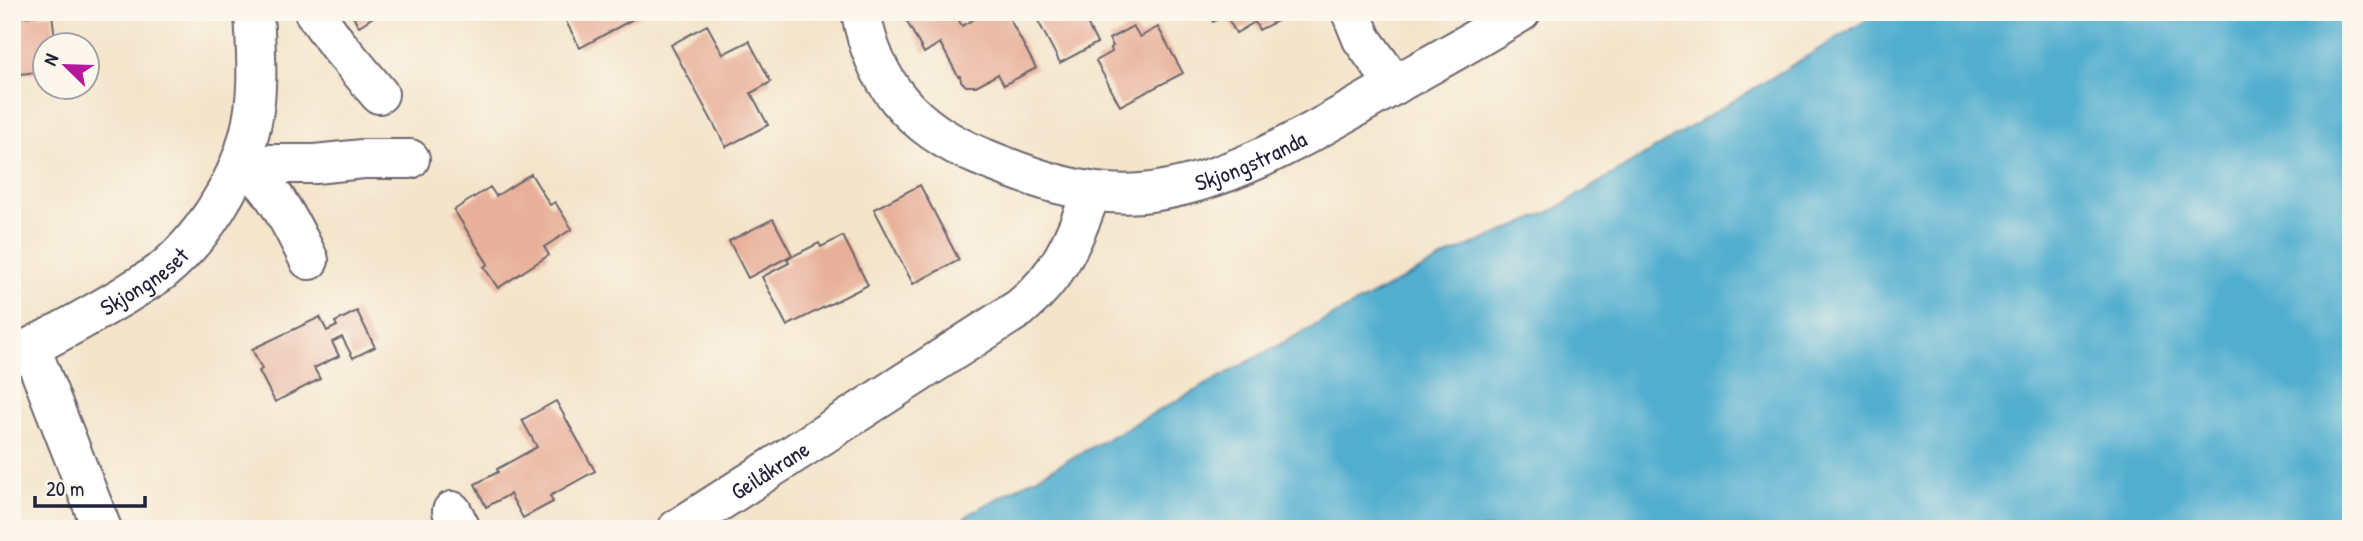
<svg xmlns="http://www.w3.org/2000/svg" width="2363" height="541" viewBox="0 0 2363 541" font-family="'Patrick Hand',sans-serif">
<style>
.water{fill:#51aecf;stroke:#3a6885;stroke-width:2}
.building{fill:#e8b09a}
.lines{fill:none;stroke-linecap:round;stroke-linejoin:round}
.minor-casing{stroke:#6c666d;stroke-width:42}
.minor{stroke:#fff;stroke-width:38}
.labels{text-anchor:middle;dominant-baseline:central;stroke-width:6;stroke-linejoin:round;paint-order:stroke}
.street-label{font-size:23px;fill:#22223b;stroke:#fbf7ec}
</style>
<rect width="100%" height="100%" fill="#fbf7ec"/>
<filter id="ink" filterUnits="userSpaceOnUse"><feTurbulence type="fractalNoise" baseFrequency=".0143" numOctaves="2"/><feDisplacementMap in="SourceGraphic" scale="14" xChannelSelector="R" yChannelSelector="G"/><feConvolveMatrix kernelMatrix="1 2 1 2 8 2 1 2 1" color-interpolation-filters="sRGB"/></filter>
<filter id="wash" filterUnits="userSpaceOnUse"><feTurbulence type="fractalNoise" baseFrequency=".00686" numOctaves="4" result="noise"/><feDisplacementMap in="SourceGraphic" scale="28" xChannelSelector="R" yChannelSelector="G"/><feGaussianBlur stdDeviation="1.57" result="paint"/><feColorMatrix in="noise" values="0 0 0 0 0 0 0 0 0 0 0 0 0 0 0 0 0 1.4 0 .05"/><feComposite in="paint" operator="in"/></filter>
<g filter="url(#wash)">
<rect width="100%" height="100%" fill="#f4e4ca"/>
<path class="water" d="M 1880,12 L 2351,12 L 2351,529 L 951,529 L 971,513 L 1312,327 L 1449,255 L 1552,211 Z"/>
<g id="blocks">
<path class="building" d="M 17,12 L 34,12 L 35,14 L 18,16 Z
M 350,12 L 381,12 L 359,26 Z
M 561,12 L 646,12 L 580,48 Z
M 906,12 L 954,12 L 962,26 L 987,12 L 1006,12 L 1036,68 L 1004,85 L 998,74 L 976,86 L 966,86 L 961,81 L 960,76 L 958,76 L 940,43 L 924,53 L 903,14 Z
M 1049,12 L 1081,12 L 1097,43 L 1060,63 L 1038,21 L 1050,14 Z
M 1208,12 L 1272,12 L 1277,21 L 1259,30 L 1255,22 L 1236,33 L 1226,15 L 1213,22 Z
M 52,14 L 56,46 L 46,46 L 46,71 L 12,75 L 12,18 Z
M 707,25 L 723,54 L 749,41 L 771,82 L 751,93 L 768,125 L 726,147 L 671,45 Z
M 1133,26 L 1140,37 L 1158,27 L 1183,73 L 1120,106 L 1096,61 L 1112,52 L 1111,48 L 1113,46 L 1109,39 Z
M 531,174 L 550,205 L 555,202 L 572,229 L 544,247 L 549,255 L 498,288 L 484,267 L 488,264 L 454,210 L 490,187 L 496,196 Z
M 920,185 L 959,260 L 913,284 L 874,209 Z
M 773,219 L 792,255 L 748,278 L 729,241 Z
M 843,236 L 868,285 L 787,326 L 762,277 L 789,263 L 787,259 L 819,243 L 821,247 Z
M 357,311 L 375,347 L 353,358 L 342,337 L 332,342 L 339,356 L 314,368 L 320,379 L 275,402 L 259,371 L 262,369 L 252,349 L 320,317 L 327,331 L 337,326 L 335,322 Z
M 556,401 L 595,471 L 550,496 L 553,502 L 523,518 L 510,494 L 486,507 L 475,484 L 498,472 L 497,469 L 537,447 L 522,420 Z"/>
</g>
</g>
<g filter="url(#ink)">
<use href="#blocks" fill-opacity="0" stroke="#6c666d" stroke-width="2"/>
<g class="lines">
<defs>
<g id="minor">
<path d="M 314,12 L 337,44 L 379,94"/>
<path id="s1" d="M 861,12 C 873,83 913,129 979,156 C 1030,177 1085,198 1142,193 C 1231,185 1321,127 1398,83 C 1439,60 1481,37 1521,12"/>
<path d="M 1351,12 L 1362,39 L 1395,85"/>
<path d="M 239,166 C 244,169 250,171 254,174 C 274,188 298,237 309,260"/>
<path d="M 255,174 L 268,164 L 315,164 L 363,159 L 410,159"/>
<path d="M 31,348 L 102,529"/>
<path id="s2" d="M 12,356 C 51,338 88,317 125,295 C 137,287 150,280 161,272 C 201,240 237,184 249,135 C 260,94 256,53 254,12"/>
<path d="M 452,511 L 461,529"/>
<path id="s3" d="M 677,529 L 1020,308 C 1060,275 1074,240 1091,193"/>
</g>
</defs>
<use href="#minor" class="minor-casing"/>
<use href="#minor" class="minor"/>
</g>
</g>
<g class="labels">
<g class="street-label">
<text stroke="none"><textPath href="#s1" startOffset="478">Skjongstranda</textPath></text>
<text stroke="none"><textPath href="#s2" startOffset="152">Skjongneset</textPath></text>
<text stroke="none"><textPath href="#s3" startOffset="110">Geilåkrane</textPath></text>
</g>
</g>
<rect width="2363" height="541" fill="none" stroke="#fbf7ec" stroke-width="42"/>
<g transform="translate(66 66) rotate(293)"><circle r="33" fill="#fbf7ec" stroke="#a4a2a5" stroke-width="2"/>
<path d="M0-5L12 26L0 18L-12 26Z" fill="#b5179e"/>
<text y="-10" font-size="19" font-weight="bold" text-anchor="middle" fill="#22223b">N</text>
</g>
<path d="M35 496v10h110v-10" fill="none" stroke="#22223b" stroke-width="3.5"/>
<text x="46" y="496" font-size="21" fill="#22223b" stroke="#fbf7ec" stroke-width="5" paint-order="stroke">20 m</text>
</svg>
